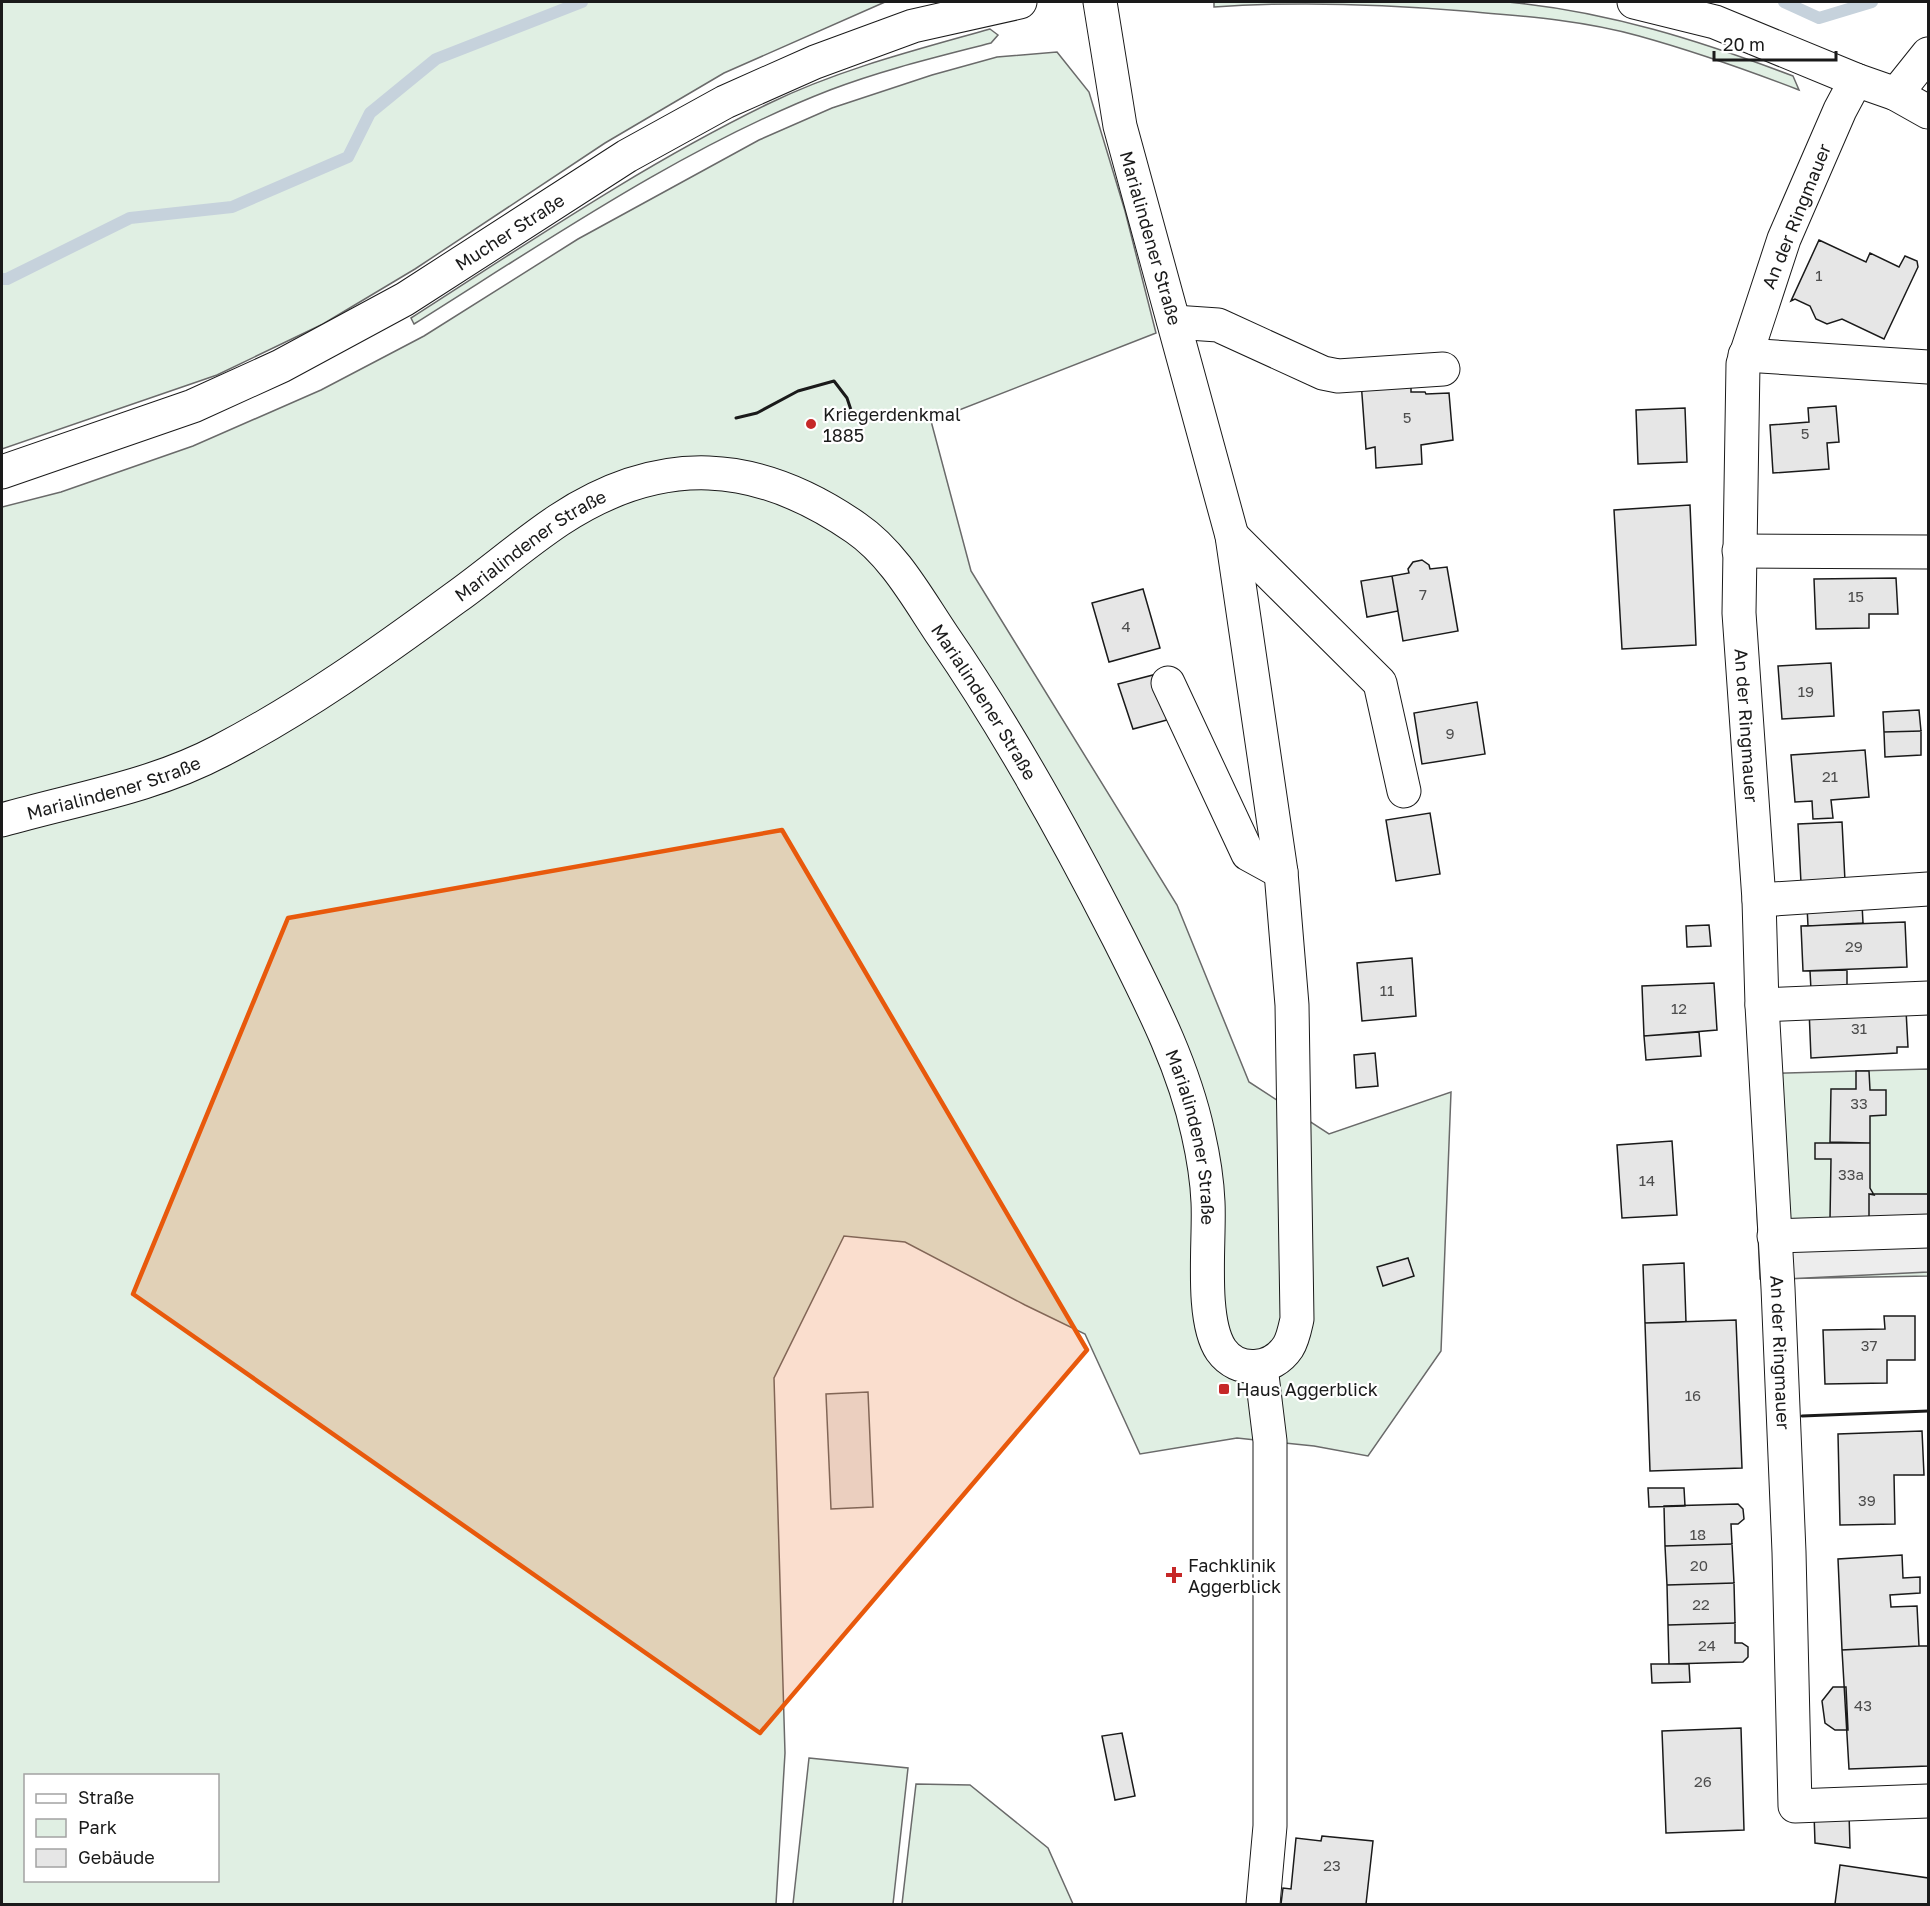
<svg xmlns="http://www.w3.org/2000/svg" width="1930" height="1906" viewBox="0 0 1930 1906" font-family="'Golos Text',sans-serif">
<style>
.green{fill:#e0efe3;stroke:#6a6a6a;stroke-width:1.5;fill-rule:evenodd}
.parking{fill:#ededed;stroke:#6a6a6a;stroke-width:1.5}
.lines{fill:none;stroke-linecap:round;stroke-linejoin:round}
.stream{stroke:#c6d2dc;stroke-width:12}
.building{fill:#e6e6e6;stroke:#1a1a1a;stroke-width:1.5}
.minor-casing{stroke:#1a1a1a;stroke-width:35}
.major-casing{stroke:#1a1a1a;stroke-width:35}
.minor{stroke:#fff;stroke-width:33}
.major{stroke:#fff;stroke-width:33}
.wall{stroke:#1a1a1a;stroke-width:3}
.marked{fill:#e8590c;fill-opacity:0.2;stroke:#e8590c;stroke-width:4.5;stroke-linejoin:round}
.poi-dot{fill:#c62828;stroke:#fff;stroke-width:2}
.labels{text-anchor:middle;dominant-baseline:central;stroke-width:4.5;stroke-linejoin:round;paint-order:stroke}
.number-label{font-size:15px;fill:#4d4d4d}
.street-label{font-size:18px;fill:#1a1a1a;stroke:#fff}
.poi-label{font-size:18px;fill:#1a1a1a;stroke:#fff;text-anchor:start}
</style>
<rect width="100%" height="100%" fill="#fff"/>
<path class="green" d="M 2,2 L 885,2 L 724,73 L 605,143 L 415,269 L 323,324 L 217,375 L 2,449 Z
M 1214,2 L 1508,2 C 1607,11 1701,41 1793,76 L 1799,90 C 1747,70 1693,51 1639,36 C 1582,20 1523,16 1464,11 C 1380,4 1299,1 1214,7 Z
M 990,29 L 998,35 L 991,43 C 937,57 882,70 830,90 C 685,146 545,242 414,324 L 411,318 C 528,243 644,164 770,103 C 840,69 916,50 990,29 Z
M 1057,52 L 1089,92 L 1125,211 L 1156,333 L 931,421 L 971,571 L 1177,905 L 1249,1082 L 1329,1134 L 1451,1092 L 1441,1351 L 1368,1456 L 1314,1446 L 1237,1438 L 1140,1454 L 1085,1334 L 1025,1305 L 905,1242 L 844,1236 L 774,1378 L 785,1753 L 776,1904 L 2,1904 L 2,507 L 61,492 L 193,446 L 321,390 L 424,336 L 578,239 L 759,140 L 832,108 L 932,75 L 997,57 ZM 26,1776 L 218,1776 L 218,1880 L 26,1880 Z
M 1928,1069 L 1928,1276 L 1760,1279 L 1751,1074 Z
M 809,1758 L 908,1768 L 893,1904 L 793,1904 Z
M 916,1784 L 970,1785 L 1048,1848 L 1073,1904 L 902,1904 Z"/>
<path class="parking" d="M 1928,1237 L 1928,1272 L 1785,1279 L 1784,1241 Z
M 868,1392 L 873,1507 L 831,1509 L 826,1394 Z"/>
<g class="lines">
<path class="stream" d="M 1784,2 L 1819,18 L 1872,2
M 2,279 L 7,279 L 130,218 L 232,207 L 348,157 L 370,113 L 436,59 L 582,2"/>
</g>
<path class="building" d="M 1819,240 L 1866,262 L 1870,253 L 1899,267 L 1905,256 L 1917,261 L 1918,267 L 1884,339 L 1842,319 L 1827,324 L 1816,319 L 1810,306 L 1795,299 L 1791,301 Z
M 1361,381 L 1411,385 L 1411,392 L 1425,392 L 1426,394 L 1449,393 L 1453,440 L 1421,445 L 1422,464 L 1376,468 L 1375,447 L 1366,449 Z
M 1836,406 L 1839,442 L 1827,443 L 1829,469 L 1773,473 L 1770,425 L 1809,422 L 1808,408 Z
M 1685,408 L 1687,462 L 1638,464 L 1636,410 Z
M 1690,505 L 1696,645 L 1622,649 L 1614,510 Z
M 1422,560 L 1429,565 L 1430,569 L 1447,567 L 1458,631 L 1403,641 L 1392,576 L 1409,573 L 1408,569 L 1413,562 Z
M 1392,576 L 1398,611 L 1367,617 L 1361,581 Z
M 1896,578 L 1898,614 L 1869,614 L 1869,628 L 1816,629 L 1814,579 Z
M 1143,589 L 1160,648 L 1109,662 L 1092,603 Z
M 1831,663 L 1834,716 L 1782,719 L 1778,666 Z
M 1153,675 L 1167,720 L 1133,729 L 1118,684 Z
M 1477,702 L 1485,754 L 1422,764 L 1414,713 Z
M 1919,710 L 1921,731 L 1884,732 L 1883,712 Z
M 1921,731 L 1921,755 L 1885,757 L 1884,732 Z
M 1865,750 L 1869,797 L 1831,800 L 1833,818 L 1813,819 L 1812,801 L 1795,802 L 1791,755 Z
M 1430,813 L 1440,874 L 1396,881 L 1386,820 Z
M 1842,822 L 1845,881 L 1801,883 L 1798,824 Z
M 1862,904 L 1863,923 L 1808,926 L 1807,906 Z
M 1905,922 L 1907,967 L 1803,971 L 1801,926 Z
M 1709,925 L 1711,946 L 1687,947 L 1686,926 Z
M 1412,958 L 1416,1016 L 1362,1021 L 1357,963 Z
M 1847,970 L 1847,990 L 1811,990 L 1810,971 Z
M 1714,983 L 1717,1030 L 1644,1036 L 1642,986 Z
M 1809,1009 L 1906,1010 L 1908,1047 L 1897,1047 L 1897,1053 L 1811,1058 Z
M 1699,1032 L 1701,1056 L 1646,1060 L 1644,1036 Z
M 1375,1053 L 1378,1086 L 1356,1088 L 1354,1055 Z
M 1856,1071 L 1869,1071 L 1870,1090 L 1886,1090 L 1886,1115 L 1870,1116 L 1870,1143 L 1830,1142 L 1831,1089 L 1856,1089 Z
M 1672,1141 L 1677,1215 L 1622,1218 L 1617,1145 Z
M 1815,1143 L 1870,1143 L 1870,1188 L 1874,1195 L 1869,1194 L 1869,1219 L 1830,1219 L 1831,1159 L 1815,1159 Z
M 1869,1194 L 1928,1194 L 1928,1218 L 1869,1218 Z
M 1408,1258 L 1414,1276 L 1383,1286 L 1377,1267 Z
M 1684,1263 L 1686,1322 L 1645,1323 L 1643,1265 Z
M 1884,1316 L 1915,1316 L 1915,1360 L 1887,1360 L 1887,1383 L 1825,1384 L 1823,1330 L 1885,1329 Z
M 1736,1320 L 1742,1468 L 1650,1471 L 1645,1323 Z
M 1922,1431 L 1924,1475 L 1894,1475 L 1895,1524 L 1840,1525 L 1838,1434 Z
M 1648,1488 L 1684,1488 L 1685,1506 L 1649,1507 Z
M 1738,1504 L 1743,1509 L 1744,1519 L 1738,1524 L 1731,1524 L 1732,1544 L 1665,1546 L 1664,1506 Z
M 1732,1544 L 1734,1583 L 1667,1585 L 1665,1546 Z
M 1902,1555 L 1903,1578 L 1920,1577 L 1920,1593 L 1890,1595 L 1891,1607 L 1917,1606 L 1919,1646 L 1842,1650 L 1838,1559 Z
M 1734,1583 L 1735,1623 L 1668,1625 L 1667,1585 Z
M 1735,1623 L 1735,1643 L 1742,1643 L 1748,1647 L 1748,1657 L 1743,1662 L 1669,1664 L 1668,1625 Z
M 1919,1646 L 1928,1646 L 1928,1766 L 1849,1769 L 1842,1650 Z
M 1651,1664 L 1689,1664 L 1690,1682 L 1652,1683 Z
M 1833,1687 L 1846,1687 L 1848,1730 L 1835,1730 L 1825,1723 L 1822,1701 Z
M 1741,1728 L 1744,1830 L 1666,1833 L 1662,1731 Z
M 1122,1733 L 1135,1796 L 1115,1800 L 1102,1736 Z
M 1814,1813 L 1849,1813 L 1850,1848 L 1815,1843 Z
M 1322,1836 L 1373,1841 L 1366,1904 L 1281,1904 L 1283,1888 L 1291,1889 L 1296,1838 L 1321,1841 Z
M 1840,1865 L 1928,1878 L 1928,1904 L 1835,1904 Z"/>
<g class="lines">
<defs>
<g id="minor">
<path id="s1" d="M 1856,80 L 1840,110 L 1784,239 L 1743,364 L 1739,613 L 1759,900 L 1762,1005 L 1778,1288 L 1789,1552 L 1795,1806 L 1928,1801"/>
<path d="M 1896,94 L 1928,54"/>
<path d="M 1174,322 L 1218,325 L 1323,373 L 1338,376 L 1443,369"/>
<path d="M 1745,355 L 1928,367"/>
<path d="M 1232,536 L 1380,683 L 1404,791"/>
<path d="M 1739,551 L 1928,552"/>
<path d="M 1168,683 L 1248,854 L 1281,872"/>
<path id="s2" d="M 2,820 C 75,799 152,787 220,751 C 303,708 380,653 455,598 C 490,573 523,544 559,520 C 661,453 757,459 856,528 C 894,554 918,599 943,636 C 1009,732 1066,835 1119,939 C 1150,1001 1183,1064 1198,1133 C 1203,1155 1207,1179 1208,1202 C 1210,1240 1200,1319 1221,1350 C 1238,1374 1272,1371 1288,1347 C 1293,1339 1295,1328 1297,1319 L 1292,1005 L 1281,872 L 1232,536 L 1120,126 L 1100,2"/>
<path d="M 1759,900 L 1928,889"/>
<path d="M 1762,1005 L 1928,998"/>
<path d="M 1774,1236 L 1928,1231"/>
<path d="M 1261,1367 L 1270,1441 L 1270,1826 L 1263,1904"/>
</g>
<g id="major">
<path d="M 1634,2 L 1715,22 L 1856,80 L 1896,94 L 1928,112"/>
<path id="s3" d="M 2,472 L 193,406 L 281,366 L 405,299 L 627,156 L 725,102 L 815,62 L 913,26 L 1020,2"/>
</g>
</defs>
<use href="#minor" class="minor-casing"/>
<use href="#major" class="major-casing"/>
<use href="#minor" class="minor"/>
<use href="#major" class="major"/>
<path class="wall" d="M 736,418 L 757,413 L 798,391 L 834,381 L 847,398 L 854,419
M 1802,1416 L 1928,1411"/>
</g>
<path class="marked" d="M 782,830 L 1087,1350 L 760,1733 L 133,1294 L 288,918 Z"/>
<g class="poi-dot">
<circle cx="811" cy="424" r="6"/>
<rect x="1218" y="1383" width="12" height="12" rx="3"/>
<path d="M1171 1566h6v6h6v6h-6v6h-6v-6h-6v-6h6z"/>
</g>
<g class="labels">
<g class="number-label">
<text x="1819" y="275">1</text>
<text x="1407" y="417">5</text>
<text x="1805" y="433">5</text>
<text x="1423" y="594">7</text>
<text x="1856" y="596">15</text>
<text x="1126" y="626">4</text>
<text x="1806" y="691">19</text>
<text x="1450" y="733">9</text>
<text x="1830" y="776">21</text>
<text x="1854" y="946">29</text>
<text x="1387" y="990">11</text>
<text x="1679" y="1008">12</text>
<text x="1859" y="1028">31</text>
<text x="1859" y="1103">33</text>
<text x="1851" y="1174">33a</text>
<text x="1647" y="1180">14</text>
<text x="1869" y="1345">37</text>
<text x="1693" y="1395">16</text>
<text x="1867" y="1500">39</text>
<text x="1698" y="1534">18</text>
<text x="1699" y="1565">20</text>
<text x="1701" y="1604">22</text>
<text x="1707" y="1645">24</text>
<text x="1863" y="1705">43</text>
<text x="1703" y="1781">26</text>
<text x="1332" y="1865">23</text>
</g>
<g class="street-label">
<text transform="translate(1796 216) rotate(-68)">An der Ringmauer</text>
<text stroke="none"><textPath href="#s3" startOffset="564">Mucher Straße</textPath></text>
<text transform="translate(1151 238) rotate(74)">Marialindener Straße</text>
<text stroke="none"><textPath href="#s2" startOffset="602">Marialindener Straße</textPath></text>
<text stroke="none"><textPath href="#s2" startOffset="1176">Marialindener Straße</textPath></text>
<text stroke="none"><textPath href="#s1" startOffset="668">An der Ringmauer</textPath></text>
<text stroke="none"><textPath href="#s2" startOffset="116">Marialindener Straße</textPath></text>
<text stroke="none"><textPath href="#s2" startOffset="1662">Marialindener Straße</textPath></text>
<text stroke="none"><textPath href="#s1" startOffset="1296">An der Ringmauer</textPath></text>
</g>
<g class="poi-label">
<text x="823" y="414">Kriegerdenkmal<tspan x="823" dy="21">1885</tspan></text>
<text x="1236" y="1389">Haus Aggerblick</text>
<text x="1188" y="1565">Fachklinik<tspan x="1188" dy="21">Aggerblick</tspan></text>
</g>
</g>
<rect width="1930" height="1906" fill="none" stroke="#1a1a1a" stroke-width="6"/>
<rect x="24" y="1774" width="195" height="108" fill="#ffffff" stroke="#a3a3a3" stroke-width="1.5"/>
<rect x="36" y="1794" width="30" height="9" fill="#ffffff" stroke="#a3a3a3" stroke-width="1.5"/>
<text x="78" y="1804" font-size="18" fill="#1a1a1a">Straße</text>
<rect x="36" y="1819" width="30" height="18" fill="#e0efe3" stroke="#a3a3a3" stroke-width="1.5"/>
<text x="78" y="1834" font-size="18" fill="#1a1a1a">Park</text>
<rect x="36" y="1849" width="30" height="18" fill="#e6e6e6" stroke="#a3a3a3" stroke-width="1.5"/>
<text x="78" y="1864" font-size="18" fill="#1a1a1a">Gebäude</text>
<path d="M1714 51v9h122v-9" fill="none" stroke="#1a1a1a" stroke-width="3"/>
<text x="1723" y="51" font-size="18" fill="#1a1a1a" stroke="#ffffff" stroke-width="4.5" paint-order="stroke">20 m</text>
</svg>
